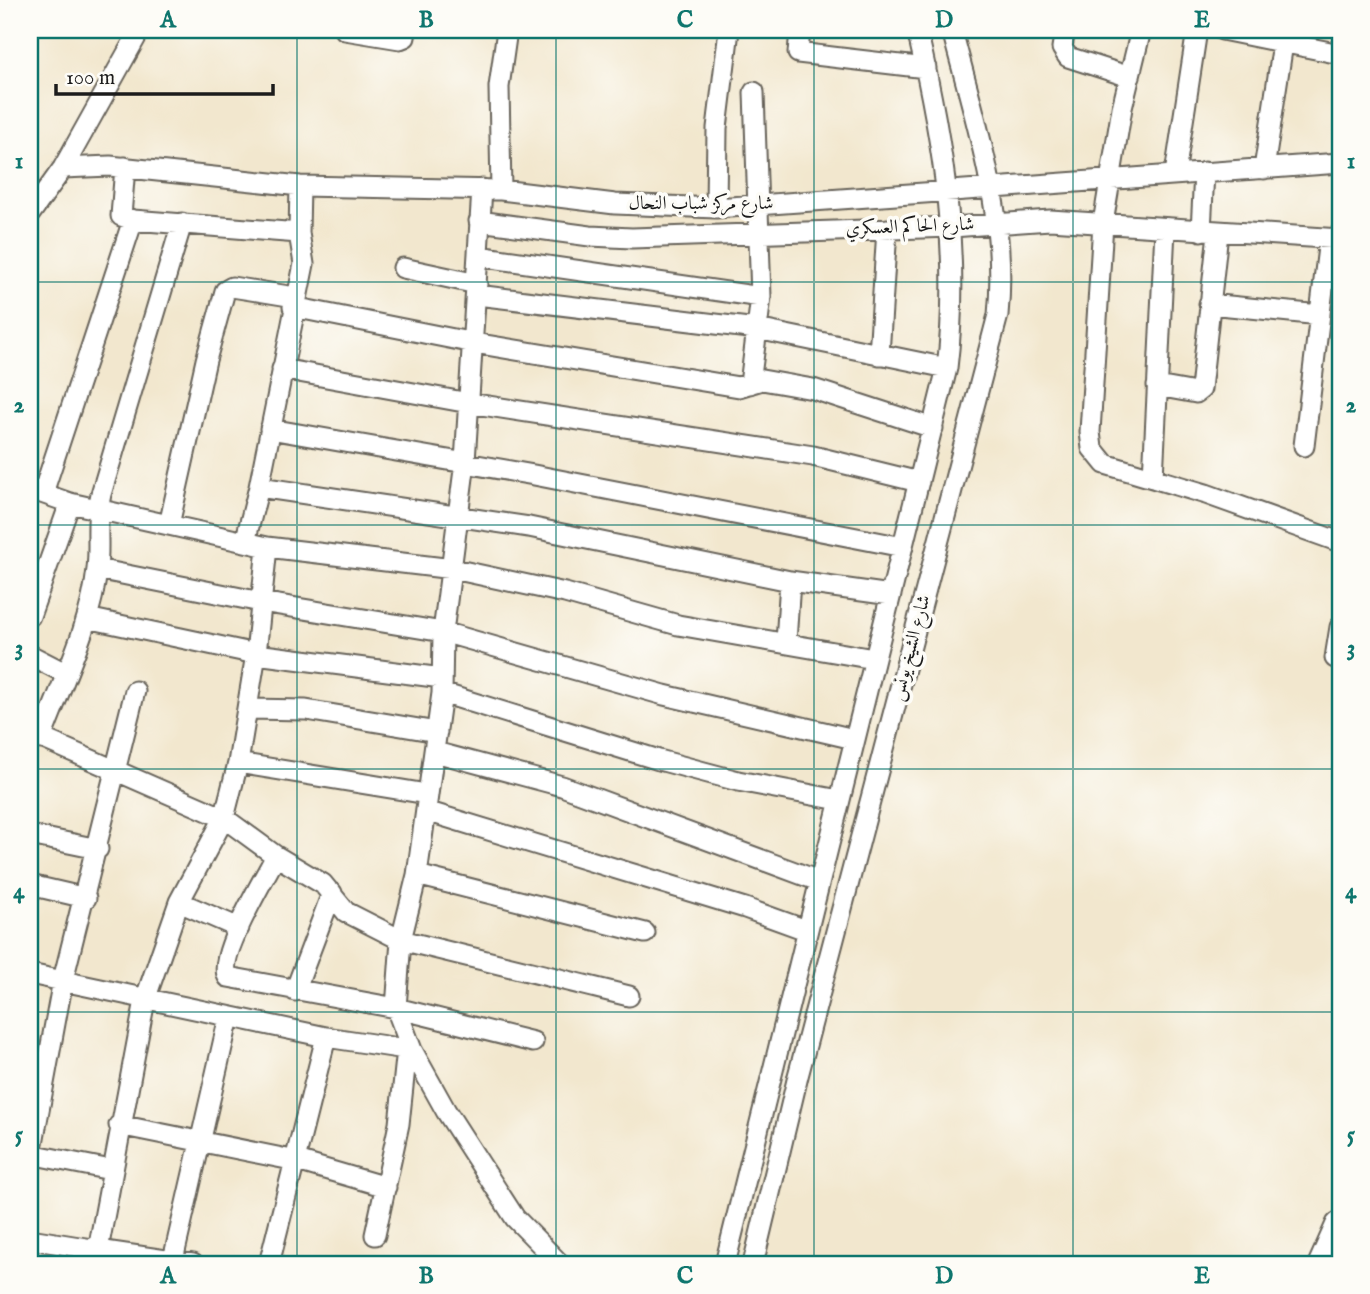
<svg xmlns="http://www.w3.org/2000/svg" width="1370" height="1294" viewBox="0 0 1370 1294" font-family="'IM FELL English',Amiri,serif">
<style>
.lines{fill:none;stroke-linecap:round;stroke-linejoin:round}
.minor-casing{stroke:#67635a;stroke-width:23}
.highway-casing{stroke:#67635a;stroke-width:32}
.minor{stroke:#fff;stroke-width:19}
.highway{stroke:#fff;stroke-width:28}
.grid{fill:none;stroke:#0f766e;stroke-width:2;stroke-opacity:0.55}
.labels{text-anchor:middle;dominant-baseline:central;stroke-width:7;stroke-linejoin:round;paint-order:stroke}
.street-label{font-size:19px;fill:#1c1c1c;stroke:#fdfcf7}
.neatline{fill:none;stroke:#0f766e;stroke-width:2.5}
.grid-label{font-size:23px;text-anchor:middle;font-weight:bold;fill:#0f766e}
</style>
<rect width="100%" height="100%" fill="#fdfcf7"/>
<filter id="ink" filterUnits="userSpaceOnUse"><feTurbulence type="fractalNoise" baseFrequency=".0143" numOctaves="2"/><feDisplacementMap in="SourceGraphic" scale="14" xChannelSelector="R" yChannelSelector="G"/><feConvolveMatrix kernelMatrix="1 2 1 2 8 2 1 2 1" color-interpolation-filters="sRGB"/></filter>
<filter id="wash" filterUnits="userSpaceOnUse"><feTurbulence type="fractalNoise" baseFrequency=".00686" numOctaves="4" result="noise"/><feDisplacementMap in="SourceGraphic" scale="28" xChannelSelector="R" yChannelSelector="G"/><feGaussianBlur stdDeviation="1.57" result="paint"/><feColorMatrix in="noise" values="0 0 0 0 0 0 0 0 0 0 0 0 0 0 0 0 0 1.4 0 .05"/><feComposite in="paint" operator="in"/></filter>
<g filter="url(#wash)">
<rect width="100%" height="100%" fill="#f2e7ce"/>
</g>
<g filter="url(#ink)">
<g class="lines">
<defs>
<path id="minor" d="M 345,30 L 400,39 L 405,37 L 406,30
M 800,30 L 798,53 L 926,68
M 1065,30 L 1062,48 L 1068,57 L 1130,77
M 1141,30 L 1122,108 L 1103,223 L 1090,432 L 1092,448 L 1105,464 L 1206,494 L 1340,542
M 1222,30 L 1340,54
M 125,167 L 121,216 L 133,220 L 299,233
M 63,168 L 110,166 L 300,186 L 501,190 L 615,204 L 716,208 L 1340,163
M 1264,169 L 1285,30
M 1175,174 L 1197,30
M 482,189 L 465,462 L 443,632 L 442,693 L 417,875 L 401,940 L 396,1008 L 412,1050 L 446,1111 L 515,1218 L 560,1264
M 501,190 L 499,87 L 507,30
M 716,208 L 717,128 L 729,30
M 30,214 L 63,168 L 140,30
M 479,221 L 590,236 L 632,238 L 952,227 L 1050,220 L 1340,239
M 1201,231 L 1204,172
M 478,256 L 761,297
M 403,268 L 477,284
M 477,295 L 757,329 L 947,368
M 1209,304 L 1320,315
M 293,307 L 474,343 L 739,387 L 762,380 L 813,389 L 933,428
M 879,355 L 887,229
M 282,369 L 469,403 L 813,456 L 919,482
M 750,384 L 761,297 L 754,92
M 1157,386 L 1196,393 L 1201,389 L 1218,233
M 270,429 L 534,475 L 903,547
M 1304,446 L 1329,239
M 1153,478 L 1165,229
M 259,487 L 529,527 L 790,581 L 891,595
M 30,489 L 70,503 L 267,547 L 453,569 L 565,593 L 678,625 L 874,659
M 43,493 L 133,220
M 169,525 L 206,360 L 225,291 L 232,287 L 295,297
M 245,542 L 259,487 L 304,264 L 299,233 L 300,186
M 97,569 L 261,602 L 443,632 L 664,695 L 854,739
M 30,616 L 70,503
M 87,618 L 256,654 L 442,678
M 786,642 L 790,581
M 30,655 L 65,673
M 1335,658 L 1340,627
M 442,693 L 659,760 L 738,781 L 839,800
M 248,709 L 306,710 L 437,732
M 30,733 L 224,818 L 276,856 L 323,884 L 346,912 L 401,940 L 629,996
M 41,739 C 60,687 92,623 97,569 C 100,544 95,520 101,494 L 182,223
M 435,752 L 562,786 L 819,881
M 238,763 L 427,794
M 426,811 L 745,908 L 806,930
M 30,835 L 98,849
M 276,856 C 265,877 216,958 228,977 L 396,1008 L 533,1042
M 417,875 L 645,933
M 30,885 L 86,898
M 179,902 L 239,928
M 30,974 L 326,1037 L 412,1050
M 295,991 L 332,893
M 119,1125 L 297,1161 L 386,1187
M 30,1154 L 111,1170
M 31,1154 L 63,980 L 135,691
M 375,1235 L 399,1124 L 407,1049
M 30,1239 L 98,1250 L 145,1000 L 179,902 L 224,818 L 238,763 L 256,654 L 267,547
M 98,1250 L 193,1264
M 173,1260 L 229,1017
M 269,1264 L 326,1037
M 725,1264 L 947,368 C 961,252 943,142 917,30
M 753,1264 L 798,1076 L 998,315 C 1008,217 976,124 952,30"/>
<path id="highway" d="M 1323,1264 L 1340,1226"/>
</defs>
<use href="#minor" class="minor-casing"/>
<use href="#highway" class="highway-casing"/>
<use href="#minor" class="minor"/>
<use href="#highway" class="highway"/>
</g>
</g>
<path class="grid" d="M 297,30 L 297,1264M 556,30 L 556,1264M 814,30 L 814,1264M 1073,30 L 1073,1264M 30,282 L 1340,282M 30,525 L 1340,525M 30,769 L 1340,769M 30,1012 L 1340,1012"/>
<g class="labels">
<g class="street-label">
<text x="701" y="204">شارع مركز شباب النحال</text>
<text transform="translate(910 227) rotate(-2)">شارع الحاكم العسكري</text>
<text transform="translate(911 648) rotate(-75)">شارع الشيخ يونس</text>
</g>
</g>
<rect width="1370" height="1294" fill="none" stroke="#fdfcf7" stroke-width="77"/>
<path d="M56 84v10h217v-10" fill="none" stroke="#1c1c1c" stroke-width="3.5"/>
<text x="66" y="84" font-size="21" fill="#1c1c1c" stroke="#fdfcf7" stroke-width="5" paint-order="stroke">100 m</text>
<rect x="38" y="38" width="1294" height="1218" class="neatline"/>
<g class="grid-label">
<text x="168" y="27">A</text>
<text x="426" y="27">B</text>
<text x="685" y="27">C</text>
<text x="944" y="27">D</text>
<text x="1202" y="27">E</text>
<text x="19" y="168">1</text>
<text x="1351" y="168">1</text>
<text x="19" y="412">2</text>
<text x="1351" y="412">2</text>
<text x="19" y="655">3</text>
<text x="1351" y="655">3</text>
<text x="19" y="898">4</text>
<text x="1351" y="898">4</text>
<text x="19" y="1142">5</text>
<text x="1351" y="1142">5</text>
<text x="168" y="1283">A</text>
<text x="426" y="1283">B</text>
<text x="685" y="1283">C</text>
<text x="944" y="1283">D</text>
<text x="1202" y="1283">E</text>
</g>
</svg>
